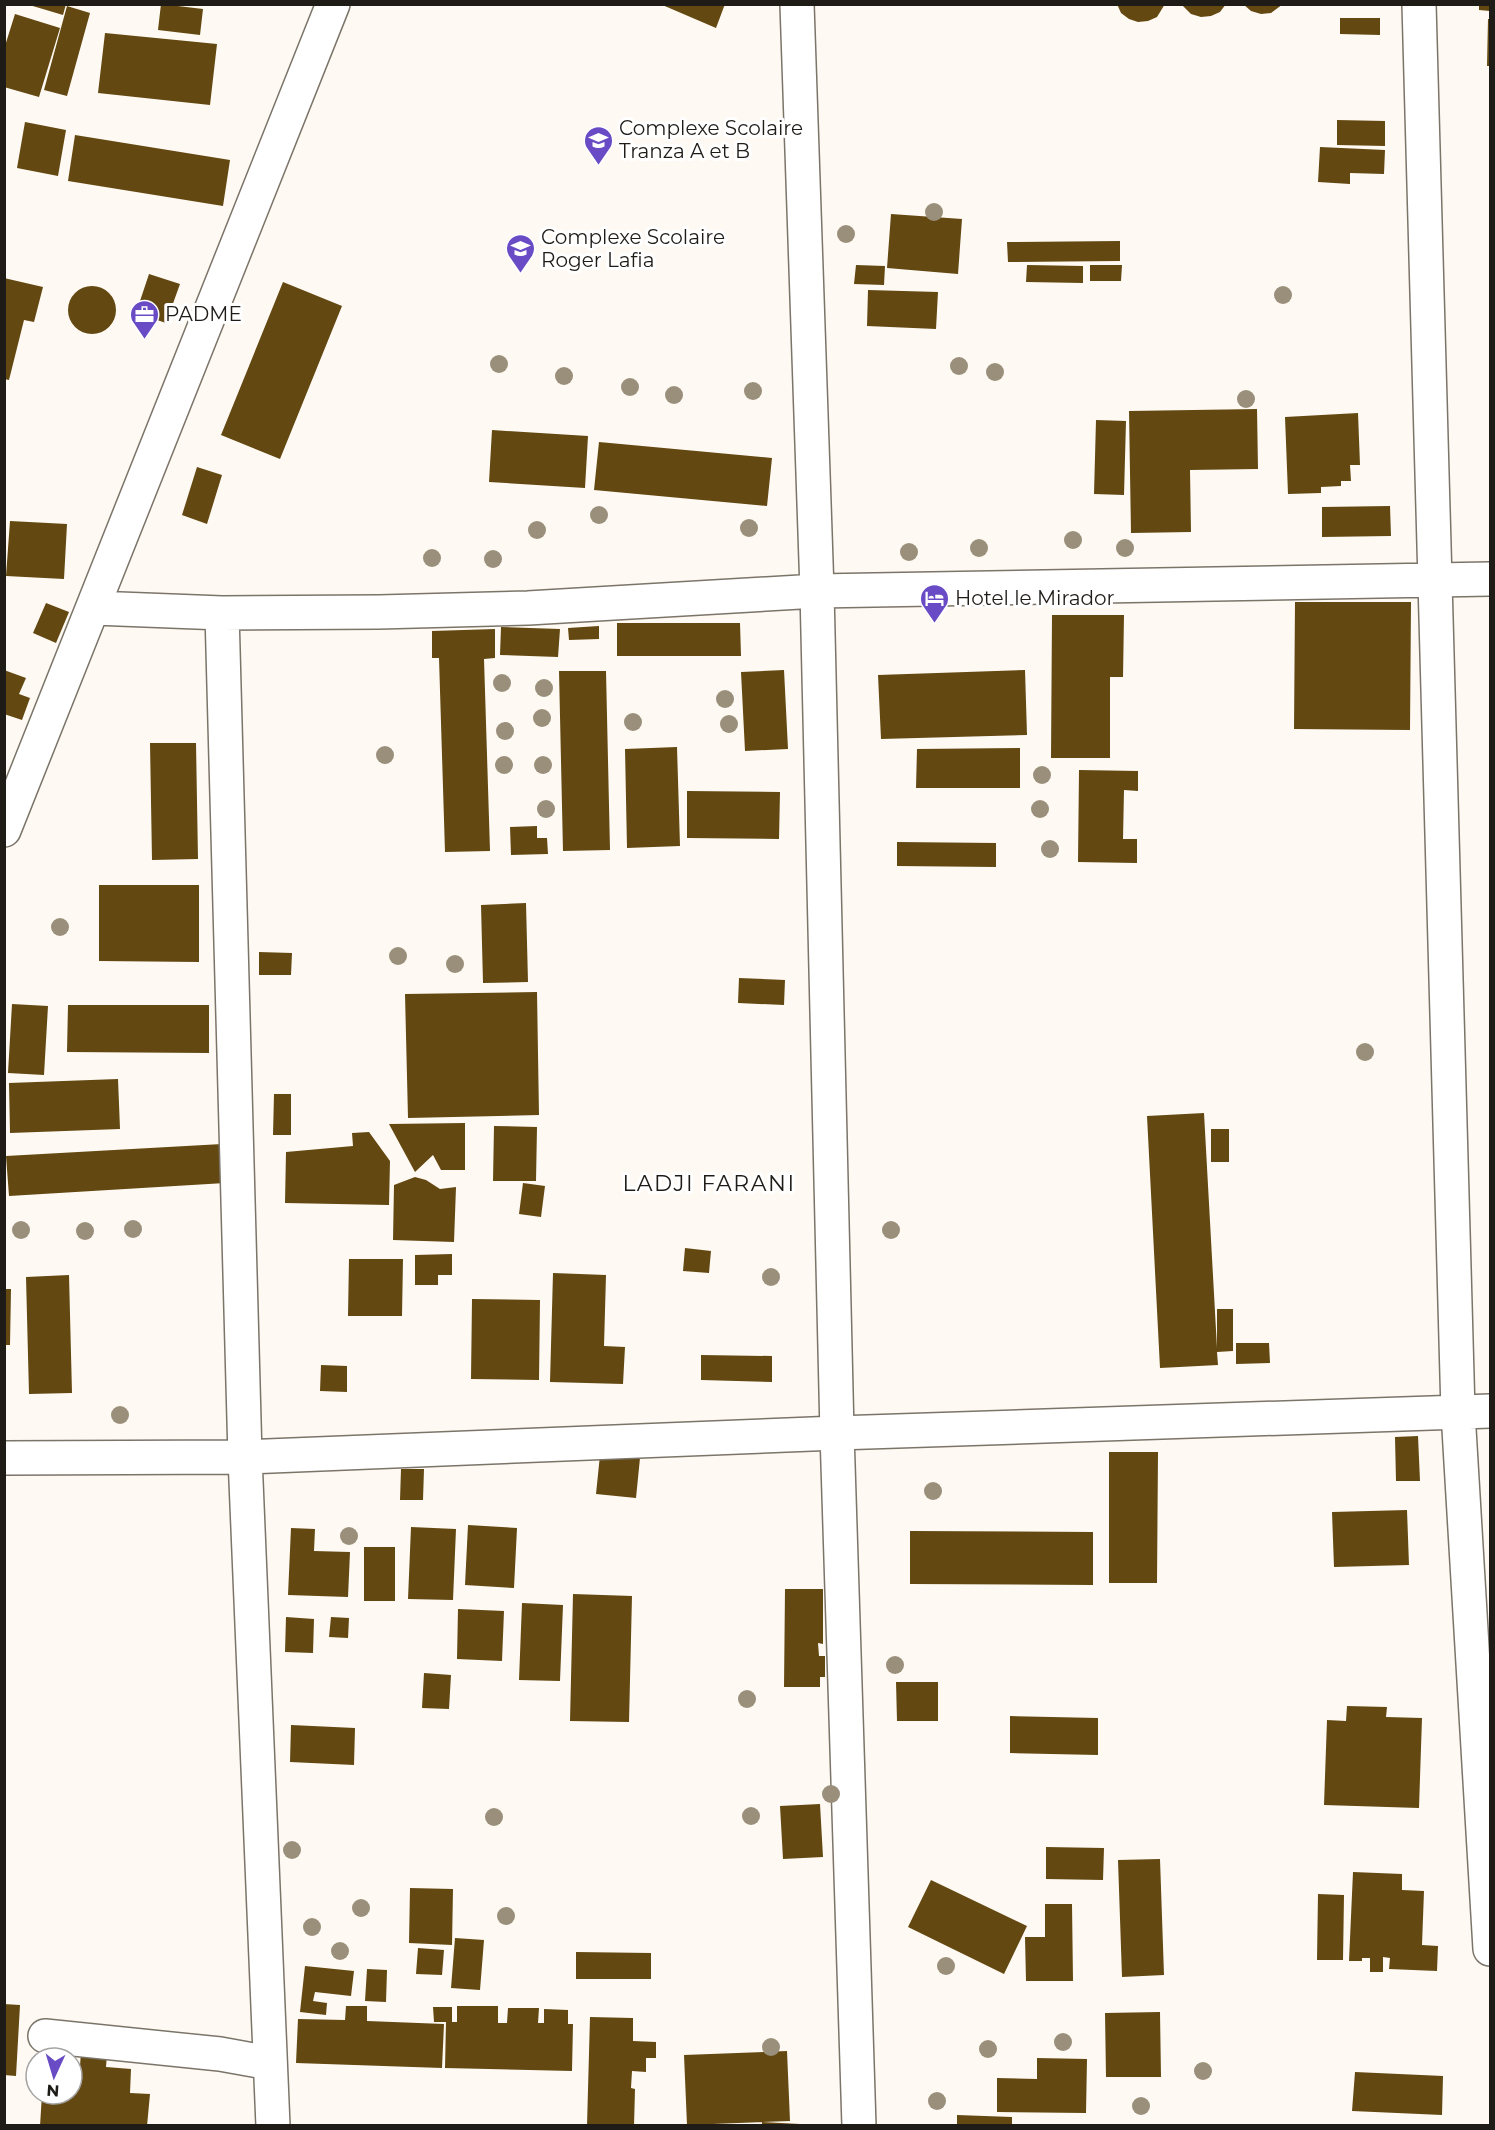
<svg xmlns="http://www.w3.org/2000/svg" width="1495" height="2130" viewBox="0 0 1495 2130" font-family="Montserrat,sans-serif">
<style>
.building{fill:#644811}
.lines{fill:none;stroke-linecap:round;stroke-linejoin:round}
.minor-casing{stroke:#7b7469;stroke-width:36}
.minor{stroke:#fff;stroke-width:33}
.tree{fill:#9a8f7b}
.labels{text-anchor:middle;dominant-baseline:central;stroke-width:6;stroke-linejoin:round;paint-order:stroke}
.poi-label{font-size:20px;fill:#1f1c18;stroke:#fff;text-anchor:start}
.quarter-label{font-size:22px;letter-spacing:1.5px;fill:#1f1c18;stroke:#fff}
</style>
<rect width="100%" height="100%" fill="#fef9f2"/>
<path class="building" d="M 26,4 L 66,4 L 63,15 Z
M 161,4 L 203,9 L 200,35 L 158,30 Z
M 660,4 L 725,4 L 716,28 Z
M 1117,4 L 1165,4 L 1157,17 L 1148,21 L 1138,22 L 1129,19 L 1121,13 Z
M 1181,4 L 1226,4 L 1220,12 L 1211,16 L 1201,17 L 1191,14 Z
M 1243,4 L 1283,4 L 1271,13 L 1261,14 L 1251,11 Z
M 1479,4 L 1490,4 L 1490,11 L 1479,10 Z
M 67,6 L 90,13 L 67,96 L 44,90 Z
M 15,14 L 60,28 L 39,97 L 4,87 L 4,49 Z
M 1340,18 L 1380,18 L 1380,35 L 1340,34 Z
M 1488,19 L 1490,19 L 1490,66 L 1487,66 Z
M 105,33 L 217,44 L 210,105 L 98,93 Z
M 1337,120 L 1385,121 L 1385,146 L 1337,145 Z
M 25,122 L 66,130 L 58,176 L 17,168 Z
M 75,135 L 230,160 L 223,206 L 68,181 Z
M 1320,147 L 1385,150 L 1384,174 L 1350,173 L 1350,184 L 1318,182 Z
M 891,214 L 962,219 L 958,274 L 887,268 Z
M 1120,241 L 1120,261 L 1008,262 L 1007,242 Z
M 856,265 L 885,266 L 884,285 L 854,284 Z
M 1027,265 L 1083,266 L 1083,283 L 1026,282 Z
M 1090,265 L 1122,265 L 1121,281 L 1090,281 Z
M 149,274 L 180,284 L 166,323 L 136,313 Z
M 4,278 L 43,287 L 34,322 L 24,320 L 9,380 L 4,379 Z
M 283,282 L 342,306 L 280,459 L 221,435 Z
M68 310a24 24 0 1 1 48 0a24 24 0 1 1-48 0Z
M 868,290 L 938,292 L 936,329 L 867,326 Z
M 1257,409 L 1258,469 L 1190,470 L 1191,532 L 1131,533 L 1129,411 Z
M 1358,413 L 1360,465 L 1350,465 L 1351,481 L 1341,481 L 1341,486 L 1321,487 L 1321,493 L 1288,494 L 1285,417 Z
M 1096,420 L 1126,421 L 1124,495 L 1094,494 Z
M 492,430 L 588,436 L 585,488 L 489,482 Z
M 599,442 L 772,458 L 767,506 L 594,490 Z
M 197,467 L 222,475 L 207,524 L 182,515 Z
M 1390,506 L 1391,536 L 1322,537 L 1322,507 Z
M 10,521 L 67,524 L 64,579 L 6,576 Z
M 1295,602 L 1411,602 L 1410,730 L 1294,729 Z
M 46,603 L 69,612 L 56,643 L 33,633 Z
M 1052,615 L 1124,615 L 1123,677 L 1110,677 L 1110,758 L 1051,758 Z
M 617,623 L 740,623 L 741,656 L 617,656 Z
M 599,626 L 599,639 L 569,640 L 568,628 Z
M 501,627 L 560,629 L 558,657 L 500,655 Z
M 495,629 L 495,658 L 484,659 L 490,851 L 445,852 L 439,658 L 432,658 L 432,631 Z
M 4,670 L 26,678 L 19,694 L 30,698 L 22,720 L 4,714 Z
M 784,670 L 788,749 L 745,751 L 741,672 Z
M 1025,670 L 1027,735 L 881,739 L 878,675 Z
M 559,671 L 606,671 L 610,850 L 563,851 Z
M 150,743 L 196,743 L 198,859 L 152,860 Z
M 677,747 L 680,846 L 627,848 L 625,749 Z
M 1020,748 L 1020,788 L 916,788 L 917,749 Z
M 1079,770 L 1138,771 L 1138,791 L 1124,790 L 1123,839 L 1137,839 L 1137,863 L 1078,862 Z
M 687,791 L 780,792 L 779,839 L 687,838 Z
M 537,826 L 537,838 L 547,838 L 548,854 L 511,855 L 510,827 Z
M 897,842 L 996,843 L 996,867 L 897,866 Z
M 99,885 L 199,885 L 199,962 L 99,961 Z
M 526,903 L 528,982 L 483,983 L 481,905 Z
M 259,952 L 292,953 L 291,975 L 259,975 Z
M 739,978 L 785,980 L 784,1005 L 738,1003 Z
M 537,992 L 539,1115 L 408,1118 L 405,994 Z
M 12,1004 L 48,1006 L 44,1075 L 8,1073 Z
M 68,1005 L 209,1005 L 209,1053 L 67,1052 Z
M 118,1079 L 120,1129 L 10,1133 L 9,1083 Z
M 274,1094 L 291,1094 L 291,1135 L 273,1135 Z
M 1204,1113 L 1217,1348 L 1217,1309 L 1233,1309 L 1233,1351 L 1217,1352 L 1218,1365 L 1160,1368 L 1147,1116 Z
M 465,1123 L 465,1170 L 441,1170 L 433,1155 L 415,1172 L 389,1124 Z
M 494,1126 L 537,1127 L 536,1181 L 493,1181 Z
M 1211,1129 L 1229,1129 L 1229,1162 L 1211,1162 Z
M 369,1132 L 390,1161 L 389,1205 L 285,1203 L 286,1152 L 353,1146 L 352,1133 Z
M 222,1144 L 225,1183 L 9,1196 L 6,1156 Z
M 415,1177 L 426,1180 L 440,1189 L 456,1187 L 454,1242 L 393,1240 L 394,1185 Z
M 523,1183 L 545,1186 L 541,1217 L 519,1214 Z
M 685,1248 L 711,1251 L 709,1273 L 683,1271 Z
M 452,1254 L 452,1275 L 438,1275 L 438,1285 L 415,1285 L 415,1255 Z
M 349,1259 L 403,1259 L 402,1316 L 348,1316 Z
M 553,1273 L 606,1275 L 604,1346 L 625,1347 L 623,1384 L 550,1382 Z
M 69,1275 L 72,1393 L 29,1394 L 26,1277 Z
M 4,1289 L 11,1289 L 10,1345 L 4,1345 Z
M 472,1299 L 540,1300 L 539,1380 L 471,1379 Z
M 1236,1343 L 1269,1343 L 1270,1363 L 1236,1364 Z
M 701,1355 L 772,1356 L 772,1382 L 701,1380 Z
M 321,1365 L 347,1366 L 347,1392 L 320,1391 Z
M 1418,1436 L 1420,1481 L 1396,1481 L 1395,1437 Z
M 1109,1452 L 1158,1452 L 1157,1583 L 1109,1583 Z
M 600,1455 L 640,1458 L 636,1498 L 596,1494 Z
M 401,1469 L 424,1469 L 423,1500 L 400,1500 Z
M 1407,1510 L 1409,1565 L 1334,1567 L 1332,1512 Z
M 468,1525 L 517,1528 L 514,1588 L 465,1585 Z
M 411,1527 L 456,1529 L 453,1600 L 408,1599 Z
M 291,1528 L 315,1529 L 314,1551 L 350,1552 L 348,1597 L 288,1595 Z
M 910,1531 L 1093,1532 L 1093,1585 L 910,1584 Z
M 364,1547 L 395,1547 L 395,1601 L 364,1601 Z
M 785,1589 L 823,1589 L 823,1644 L 818,1643 L 819,1656 L 825,1656 L 825,1677 L 820,1677 L 820,1687 L 784,1687 Z
M 573,1594 L 632,1596 L 629,1722 L 570,1721 Z
M 522,1603 L 563,1605 L 560,1681 L 519,1680 Z
M 458,1609 L 504,1611 L 502,1661 L 457,1659 Z
M 286,1617 L 314,1619 L 313,1653 L 285,1652 Z
M 331,1617 L 349,1618 L 348,1638 L 329,1637 Z
M 424,1673 L 451,1675 L 449,1709 L 422,1708 Z
M 896,1682 L 938,1682 L 938,1721 L 897,1721 Z
M 1347,1706 L 1387,1707 L 1386,1717 L 1422,1718 L 1419,1808 L 1324,1805 L 1327,1720 L 1346,1721 Z
M 1010,1716 L 1098,1718 L 1098,1755 L 1010,1753 Z
M 291,1725 L 355,1728 L 354,1765 L 290,1762 Z
M 820,1804 L 823,1857 L 783,1859 L 780,1806 Z
M 1046,1847 L 1104,1848 L 1103,1880 L 1046,1879 Z
M 1160,1859 L 1164,1975 L 1122,1977 L 1118,1860 Z
M 1353,1872 L 1402,1874 L 1402,1890 L 1424,1891 L 1422,1945 L 1438,1946 L 1437,1971 L 1389,1969 L 1390,1958 L 1383,1957 L 1383,1972 L 1370,1972 L 1370,1958 L 1362,1958 L 1362,1961 L 1349,1961 Z
M 931,1880 L 1027,1926 L 1004,1974 L 908,1927 Z
M 410,1888 L 453,1889 L 452,1945 L 409,1943 Z
M 1318,1894 L 1344,1895 L 1343,1960 L 1317,1960 Z
M 1045,1904 L 1072,1904 L 1073,1981 L 1026,1981 L 1025,1937 L 1045,1937 Z
M 455,1938 L 484,1940 L 480,1990 L 451,1988 Z
M 418,1948 L 444,1950 L 442,1975 L 416,1974 Z
M 576,1952 L 651,1953 L 651,1979 L 576,1979 Z
M 305,1966 L 354,1971 L 351,1996 L 315,1992 L 313,2001 L 327,2003 L 326,2015 L 300,2012 Z
M 367,1969 L 387,1970 L 386,2002 L 365,2001 Z
M 4,2004 L 20,2005 L 16,2076 L 4,2075 Z
M 346,2006 L 367,2006 L 367,2021 L 444,2024 L 442,2068 L 296,2063 L 298,2019 L 345,2020 Z
M 457,2006 L 498,2006 L 498,2023 L 507,2023 L 508,2008 L 539,2008 L 538,2023 L 544,2023 L 544,2009 L 568,2010 L 568,2024 L 573,2024 L 572,2071 L 445,2068 L 446,2022 L 434,2022 L 433,2007 L 452,2007 L 452,2022 L 457,2022 Z
M 1160,2012 L 1161,2077 L 1106,2077 L 1105,2013 Z
M 590,2017 L 633,2018 L 633,2041 L 656,2042 L 656,2058 L 646,2058 L 646,2072 L 632,2071 L 631,2088 L 635,2089 L 634,2126 L 587,2126 Z
M 787,2051 L 790,2121 L 687,2125 L 684,2055 Z
M 81,2052 L 107,2054 L 106,2067 L 131,2069 L 130,2093 L 150,2094 L 147,2126 L 40,2126 L 42,2094 L 72,2094 L 72,2065 L 80,2066 Z
M 1037,2058 L 1087,2059 L 1086,2113 L 997,2112 L 997,2078 L 1037,2079 Z
M 1355,2072 L 1443,2076 L 1442,2115 L 1352,2111 Z
M 957,2115 L 1012,2117 L 1012,2126 L 957,2126 Z
M 762,2122 L 800,2124 L 800,2126 L 762,2126 Z"/>
<g class="lines">
<defs>
<path id="minor" d="M 797,4 L 817,591 L 837,1433 L 859,2126
M 1419,4 L 1458,1412 L 1490,1949
M 94,608 L 222,613 L 379,612 L 528,608 L 817,591 L 1490,579
M 222,613 L 245,1457 L 273,2126
M 4,830 L 333,4
M 4,1458 L 245,1457 L 837,1433 L 1490,1411
M 45,2036 L 220,2054 L 270,2063"/>
</defs>
<use href="#minor" class="minor-casing"/>
<use href="#minor" class="minor"/>
</g>
<g class="tree">
<circle cx="934" cy="212" r="9"/>
<circle cx="846" cy="234" r="9"/>
<circle cx="1283" cy="295" r="9"/>
<circle cx="499" cy="364" r="9"/>
<circle cx="959" cy="366" r="9"/>
<circle cx="995" cy="372" r="9"/>
<circle cx="564" cy="376" r="9"/>
<circle cx="630" cy="387" r="9"/>
<circle cx="753" cy="391" r="9"/>
<circle cx="674" cy="395" r="9"/>
<circle cx="1246" cy="399" r="9"/>
<circle cx="599" cy="515" r="9"/>
<circle cx="749" cy="528" r="9"/>
<circle cx="537" cy="530" r="9"/>
<circle cx="1073" cy="540" r="9"/>
<circle cx="979" cy="548" r="9"/>
<circle cx="1125" cy="548" r="9"/>
<circle cx="909" cy="552" r="9"/>
<circle cx="432" cy="558" r="9"/>
<circle cx="493" cy="559" r="9"/>
<circle cx="502" cy="683" r="9"/>
<circle cx="544" cy="688" r="9"/>
<circle cx="725" cy="699" r="9"/>
<circle cx="542" cy="718" r="9"/>
<circle cx="633" cy="722" r="9"/>
<circle cx="729" cy="724" r="9"/>
<circle cx="505" cy="731" r="9"/>
<circle cx="385" cy="755" r="9"/>
<circle cx="504" cy="765" r="9"/>
<circle cx="543" cy="765" r="9"/>
<circle cx="1042" cy="775" r="9"/>
<circle cx="546" cy="809" r="9"/>
<circle cx="1040" cy="809" r="9"/>
<circle cx="1050" cy="849" r="9"/>
<circle cx="60" cy="927" r="9"/>
<circle cx="398" cy="956" r="9"/>
<circle cx="455" cy="964" r="9"/>
<circle cx="1365" cy="1052" r="9"/>
<circle cx="133" cy="1229" r="9"/>
<circle cx="21" cy="1230" r="9"/>
<circle cx="891" cy="1230" r="9"/>
<circle cx="85" cy="1231" r="9"/>
<circle cx="771" cy="1277" r="9"/>
<circle cx="120" cy="1415" r="9"/>
<circle cx="933" cy="1491" r="9"/>
<circle cx="349" cy="1536" r="9"/>
<circle cx="895" cy="1665" r="9"/>
<circle cx="747" cy="1699" r="9"/>
<circle cx="831" cy="1794" r="9"/>
<circle cx="751" cy="1816" r="9"/>
<circle cx="494" cy="1817" r="9"/>
<circle cx="292" cy="1850" r="9"/>
<circle cx="361" cy="1908" r="9"/>
<circle cx="506" cy="1916" r="9"/>
<circle cx="312" cy="1927" r="9"/>
<circle cx="340" cy="1951" r="9"/>
<circle cx="946" cy="1966" r="9"/>
<circle cx="1063" cy="2042" r="9"/>
<circle cx="771" cy="2047" r="9"/>
<circle cx="988" cy="2049" r="9"/>
<circle cx="1203" cy="2071" r="9"/>
<circle cx="937" cy="2101" r="9"/>
<circle cx="1141" cy="2106" r="9"/>
</g>
<defs>
<symbol id="school-pin" viewBox="-11 -11 22 30"><path d="M0 17L-7.5 6A9.5 9.5 0 1 1 7.5 6Z" fill="#694cc5" stroke="#fff"/><path d="M0-5L7-2L0 1L-7-2ZM-4 1L0 2.5L4 1V4Q0 6-4 4Z" fill="#fff"/></symbol>
<symbol id="office-pin" viewBox="-11 -11 22 30"><path d="M0 17L-7.5 6A9.5 9.5 0 1 1 7.5 6Z" fill="#694cc5" stroke="#fff"/><path d="M-6-3h4V-5.5h4V-3h4V5H-6ZM-1-4.5V-3h2v-1.5ZM-6 0V1H6V0Z" fill="#fff"/></symbol>
<symbol id="hotel-pin" viewBox="-11 -11 22 30"><path d="M0 17L-7.5 6A9.5 9.5 0 1 1 7.5 6Z" fill="#694cc5" stroke="#fff"/><path d="M-6-4.5h1.5V1H6V5H4.5V3h-9V5H-6ZM-4 0a1.8 1.8 0 1 1 3.6 0ZM.5 0V-2.5h3Q6-2.5 6 0Z" fill="#fff"/></symbol>
</defs>
<g fill-rule="evenodd">
<use href="#school-pin" x="582" y="124" width="33" height="45"/>
<use href="#school-pin" x="504" y="232" width="33" height="45"/>
<use href="#office-pin" x="128" y="298" width="33" height="45"/>
<use href="#hotel-pin" x="918" y="582" width="33" height="45"/>
</g>
<g class="labels">
<g class="poi-label">
<text x="619" y="128">Complexe Scolaire<tspan x="619" dy="23">Tranza A et B</tspan></text>
<text x="541" y="237">Complexe Scolaire<tspan x="541" dy="23">Roger Lafia</tspan></text>
<text x="165" y="314">PADME</text>
<text x="955" y="598">Hotel le Mirador</text>
</g>
<g class="quarter-label">
<text x="709" y="1183">LADJI FARANI</text>
</g>
</g>
<rect width="1495" height="2130" fill="none" stroke="#1f1c18" stroke-width="12"/>
<g transform="translate(54 2076) rotate(184)"><circle r="28" fill="#ffffff" stroke="#a5a4a3" stroke-width="1.5"/>
<path d="M0-4.5L10 22L0 15L-10 22Z" fill="#694cc5"/>
<text y="-9" font-size="16" font-weight="bold" text-anchor="middle" fill="#1f1c18">N</text>
</g>
</svg>
